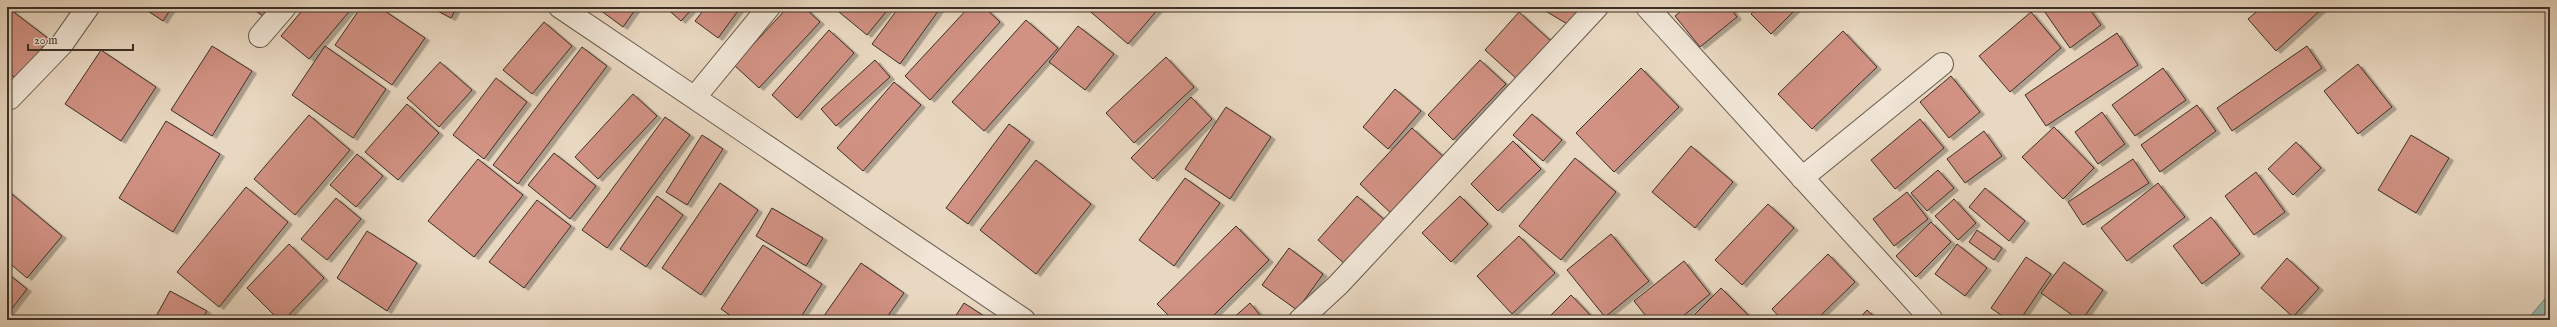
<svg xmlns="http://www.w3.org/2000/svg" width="2557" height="327" viewBox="0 0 2557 327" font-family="'IM FELL English',serif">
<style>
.water{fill:#98baae;stroke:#738378}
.building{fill:#d19183;stroke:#3b3027;filter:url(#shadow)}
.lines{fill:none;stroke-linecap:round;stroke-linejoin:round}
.minor-casing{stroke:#665a4e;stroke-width:24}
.minor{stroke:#f1e6d7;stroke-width:22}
</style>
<defs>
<filter id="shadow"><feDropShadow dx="4.5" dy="2.5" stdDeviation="0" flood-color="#0004"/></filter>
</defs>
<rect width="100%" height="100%" fill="#e9d8c1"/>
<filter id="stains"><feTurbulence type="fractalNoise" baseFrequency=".005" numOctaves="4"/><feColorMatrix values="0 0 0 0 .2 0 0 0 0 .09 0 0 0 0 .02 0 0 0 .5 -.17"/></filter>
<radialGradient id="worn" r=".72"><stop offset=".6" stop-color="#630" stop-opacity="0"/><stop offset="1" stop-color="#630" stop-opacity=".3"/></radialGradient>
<path class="water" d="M 2550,293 L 2550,320 L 2527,320 Z"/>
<path class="building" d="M 7,7 L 49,39 L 17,79 L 7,72 Z
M 142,7 L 172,7 L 163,21 Z
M 250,7 L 280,7 L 270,21 Z
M 305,7 L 353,7 L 309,59 L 281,36 Z
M 361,7 L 379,7 L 425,38 L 392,85 L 335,45 Z
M 430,7 L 457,7 L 451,18 Z
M 596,7 L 637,7 L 623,27 Z
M 665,7 L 694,7 L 681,21 Z
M 706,7 L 741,7 L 718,38 L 695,21 Z
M 788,7 L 804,7 L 820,22 L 759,88 L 734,65 Z
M 842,7 L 890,7 L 867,35 L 839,12 Z
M 899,7 L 941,7 L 900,64 L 872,44 Z
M 969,7 L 984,7 L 1000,22 L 930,100 L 905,76 Z
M 1085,7 L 1160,7 L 1128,44 Z
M 1539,7 L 1580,7 L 1569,25 Z
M 1686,7 L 1730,7 L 1737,17 L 1700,47 L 1675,16 Z
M 1757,7 L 1798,7 L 1771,34 L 1751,14 Z
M 2044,7 L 2088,7 L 2101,25 L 2070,48 L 2042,8 Z
M 2262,7 L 2324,7 L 2276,51 L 2248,19 Z
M 1519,12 L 1552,42 L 1518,80 L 1485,50 Z
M 2031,12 L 2061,48 L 2010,92 L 1979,56 Z
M 1026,20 L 1058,48 L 984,131 L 952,102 Z
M 544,22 L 572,46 L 532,94 L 503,70 Z
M 1078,26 L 1114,54 L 1085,90 L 1049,62 Z
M 829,30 L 854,53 L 797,118 L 772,95 Z
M 1843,31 L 1877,67 L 1812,129 L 1778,94 Z
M 2117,33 L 2138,65 L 2046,126 L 2025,95 Z
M 212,46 L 252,71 L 212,136 L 171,110 Z
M 325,46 L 386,89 L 353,138 L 292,95 Z
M 2307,46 L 2322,68 L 2232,131 L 2217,108 Z
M 582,47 L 607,66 L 518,184 L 493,165 Z
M 101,50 L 156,87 L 121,141 L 65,104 Z
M 1166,57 L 1194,87 L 1134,143 L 1106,113 Z
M 875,60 L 890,77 L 836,126 L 821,109 Z
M 1480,60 L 1506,84 L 1453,140 L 1428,115 Z
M 440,62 L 472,90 L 439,127 L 407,98 Z
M 2358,64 L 2392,107 L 2358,134 L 2324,91 Z
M 1641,68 L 1679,107 L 1614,172 L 1576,133 Z
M 2163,68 L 2186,100 L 2135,136 L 2112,105 Z
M 1951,76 L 1980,112 L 1949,138 L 1920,102 Z
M 496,78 L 527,102 L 484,159 L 453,135 Z
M 894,82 L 921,105 L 863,171 L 837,148 Z
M 1395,89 L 1421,111 L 1388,149 L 1363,127 Z
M 633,94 L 657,116 L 598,179 L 575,157 Z
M 1191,97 L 1212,119 L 1153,179 L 1131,158 Z
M 407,104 L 439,133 L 398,180 L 365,152 Z
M 2197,105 L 2216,131 L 2160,172 L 2141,145 Z
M 1226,107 L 1271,137 L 1230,199 L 1185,169 Z
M 2102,112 L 2125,144 L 2098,164 L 2075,132 Z
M 1532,114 L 1562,140 L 1543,161 L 1513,135 Z
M 309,115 L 350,150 L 295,215 L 254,179 Z
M 665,117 L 690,135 L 607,248 L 582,230 Z
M 1920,119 L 1944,148 L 1895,189 L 1871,160 Z
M 166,121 L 220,154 L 173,232 L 119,198 Z
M 1009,124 L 1030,140 L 968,224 L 946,208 Z
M 2054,127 L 2094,168 L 2063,199 L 2022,157 Z
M 1412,128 L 1446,159 L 1394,216 L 1360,184 Z
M 1984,131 L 2002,156 L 1965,183 L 1947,159 Z
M 702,135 L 723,149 L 687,205 L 666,192 Z
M 2411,135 L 2449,158 L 2416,213 L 2378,190 Z
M 1513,141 L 1541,169 L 1498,211 L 1471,184 Z
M 2296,142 L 2321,168 L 2293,195 L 2268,169 Z
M 1691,146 L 1733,182 L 1695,228 L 1652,192 Z
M 554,153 L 596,186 L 570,219 L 528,185 Z
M 357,154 L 383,176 L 356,207 L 330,185 Z
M 1575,158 L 1616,192 L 1561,260 L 1519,226 Z
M 478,159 L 523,195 L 474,257 L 428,221 Z
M 2133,159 L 2149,183 L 2083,225 L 2068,202 Z
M 1036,160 L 1091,204 L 1036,274 L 980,230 Z
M 1938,170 L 1954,188 L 1927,211 L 1911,193 Z
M 2256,172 L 2285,212 L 2254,235 L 2225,196 Z
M 1185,178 L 1220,203 L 1174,266 L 1139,240 Z
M 720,183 L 758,210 L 701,295 L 662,268 Z
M 2158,183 L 2185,217 L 2127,261 L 2101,228 Z
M 246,187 L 288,222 L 219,307 L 177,272 Z
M 1985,188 L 2025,221 L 2009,241 L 1969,207 Z
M 7,190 L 62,236 L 27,278 L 7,261 Z
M 1907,192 L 1928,219 L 1894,246 L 1873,219 Z
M 657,196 L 683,215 L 646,267 L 620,249 Z
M 1357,196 L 1387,222 L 1348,267 L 1318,240 Z
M 1460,196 L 1488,224 L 1451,262 L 1422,233 Z
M 336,198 L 361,219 L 327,260 L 301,239 Z
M 1954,199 L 1976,223 L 1958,240 L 1935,216 Z
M 537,200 L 571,226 L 524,288 L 489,262 Z
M 1768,204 L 1794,228 L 1742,285 L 1715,260 Z
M 772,208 L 823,238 L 806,266 L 756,236 Z
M 2211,217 L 2240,254 L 2202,284 L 2173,246 Z
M 1931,222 L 1951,242 L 1916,277 L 1896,256 Z
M 1236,226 L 1269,260 L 1209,320 L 1173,320 L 1157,304 Z
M 1977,230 L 2002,248 L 1994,260 L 1969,242 Z
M 367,231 L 417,263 L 387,311 L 337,278 Z
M 1611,234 L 1649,281 L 1605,317 L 1567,270 Z
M 1519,236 L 1555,273 L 1512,314 L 1477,276 Z
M 289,244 L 324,278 L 284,320 L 279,320 L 247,288 Z
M 1957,244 L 1987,268 L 1965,296 L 1935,274 Z
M 763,245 L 822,284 L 799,320 L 737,320 L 721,309 Z
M 1289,248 L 1323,274 L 1297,310 L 1262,285 Z
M 1828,254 L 1855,282 L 1816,320 L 1782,320 L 1772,309 Z
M 2026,257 L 2051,274 L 2020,320 L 2008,320 L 1991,308 Z
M 2287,258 L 2319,288 L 2293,317 L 2261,288 Z
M 1684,261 L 1710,294 L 1678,320 L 1649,320 L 1634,301 Z
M 2064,262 L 2103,290 L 2082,320 L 2079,320 L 2041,293 Z
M 861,263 L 904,293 L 885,320 L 821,320 Z
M 7,273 L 27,289 L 7,315 Z
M 1721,288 L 1753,320 L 1689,320 Z
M 170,291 L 207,311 L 202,320 L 154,320 Z
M 1571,295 L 1595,320 L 1546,320 Z
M 964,303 L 990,320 L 953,320 Z
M 1250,303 L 1264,320 L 1231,320 Z
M 1867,310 L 1878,320 L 1858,320 Z"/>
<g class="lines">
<defs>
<path id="minor" d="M 560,7 L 1024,320
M 1647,7 L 1932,320
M 260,36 L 285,7
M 695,97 L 769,7
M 10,98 L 62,44 L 88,7
M 1802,178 L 1942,64
M 1300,320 L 1338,285 L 1597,7"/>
</defs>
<use href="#minor" class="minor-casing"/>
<use href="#minor" class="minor"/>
</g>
<rect width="2557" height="327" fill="none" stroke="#e9d8c1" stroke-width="24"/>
<rect x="8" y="8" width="2541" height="311" fill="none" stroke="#3b3027" stroke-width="2"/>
<rect x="12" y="12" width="2533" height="303" fill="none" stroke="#3b3027"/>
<path d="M28 44v6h105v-6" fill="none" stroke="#3b3027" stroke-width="2"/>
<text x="34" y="44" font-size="12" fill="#3b3027" stroke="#f1e6d7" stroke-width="3" paint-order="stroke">20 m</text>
<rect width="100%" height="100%" filter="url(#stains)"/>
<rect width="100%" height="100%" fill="url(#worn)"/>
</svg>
